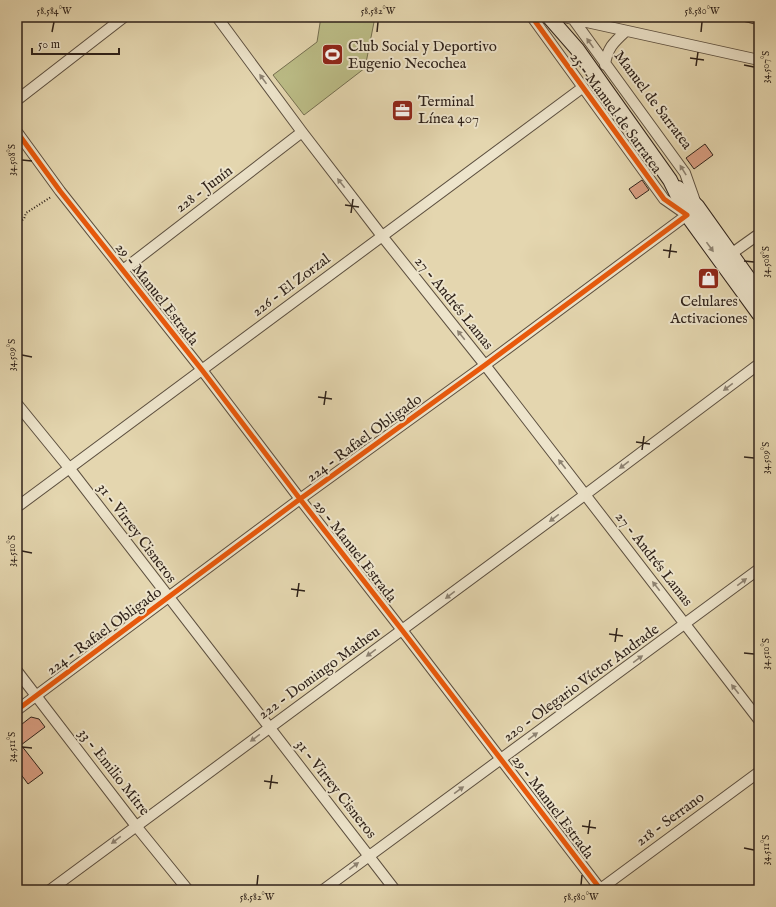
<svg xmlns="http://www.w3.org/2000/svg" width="776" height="907" viewBox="0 0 776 907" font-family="'IM FELL English',serif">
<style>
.green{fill:#bbbc86;stroke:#756f50}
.building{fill:#da9f83;stroke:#2f221a}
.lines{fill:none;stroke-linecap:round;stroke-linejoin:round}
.minor-casing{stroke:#5c4f3f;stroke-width:12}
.secondary-casing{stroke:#2f221a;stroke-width:16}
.path{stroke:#2f221a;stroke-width:2;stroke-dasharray:1 2;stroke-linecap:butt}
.minor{stroke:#ede4cb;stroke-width:10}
.secondary{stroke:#ede4cb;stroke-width:14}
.rail-casing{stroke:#2f221a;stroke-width:4.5}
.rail{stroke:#ede4cb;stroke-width:3;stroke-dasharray:9;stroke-linecap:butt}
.cycleway-casing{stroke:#ede4cb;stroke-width:8}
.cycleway{stroke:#e8590c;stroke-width:5}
.oneway{fill:#8e8372}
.ticks{fill:none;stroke:#2f221a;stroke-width:1.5}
.labels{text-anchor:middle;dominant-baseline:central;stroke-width:4;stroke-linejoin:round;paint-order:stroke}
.poi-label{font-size:15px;fill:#2f221a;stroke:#ede4cb;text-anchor:start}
.street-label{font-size:15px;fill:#2f221a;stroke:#ede4cb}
.neatline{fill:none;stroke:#2f221a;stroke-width:1.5}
.ticks-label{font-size:10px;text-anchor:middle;fill:#2f221a}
</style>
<rect width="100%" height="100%" fill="#e4d6af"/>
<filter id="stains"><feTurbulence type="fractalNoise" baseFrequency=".005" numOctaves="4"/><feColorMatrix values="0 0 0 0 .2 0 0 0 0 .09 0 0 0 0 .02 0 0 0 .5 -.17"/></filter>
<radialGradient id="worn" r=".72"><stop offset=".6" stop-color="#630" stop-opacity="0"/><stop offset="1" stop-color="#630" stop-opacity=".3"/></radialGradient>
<path class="green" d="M 321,17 L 375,17 L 365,68 L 304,115 L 273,75 L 317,42 Z"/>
<path class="building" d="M 705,144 L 713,155 L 694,169 L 686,158 Z
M 642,180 L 649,190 L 636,199 L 629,189 Z
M 31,717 L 39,719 L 45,727 L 21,745 L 43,773 L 28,784 L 17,769 L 17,728 Z"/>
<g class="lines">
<defs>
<path id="minor" d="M 217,17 L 302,132 L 382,236 L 485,365 L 759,720
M 564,17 L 759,60
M 573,19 L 685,173 L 696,204
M 605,65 C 607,48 614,42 626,31
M 17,100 L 124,17
M 17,132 L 60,191 L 202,370 L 300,499 L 402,630 L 601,890
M 731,254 L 759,234
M 123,270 L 302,132
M 17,404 L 70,469 L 395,890
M 17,507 L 582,88
M 17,671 L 136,826 L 188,890
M 17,710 L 300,499 L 485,365 L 687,215 L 664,199 L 532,17
M 50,890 L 586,494 L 759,364
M 323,890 L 759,569
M 599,890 L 759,772"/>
<path id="secondary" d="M 549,17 L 577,49 L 670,180 L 687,215 L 759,314
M 678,188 L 697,206 L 759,293"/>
</defs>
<use href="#minor" class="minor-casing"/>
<use href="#secondary" class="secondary-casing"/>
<path class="path" d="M 17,223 L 24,219 L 26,213 L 51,197"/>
<use href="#minor" class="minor"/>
<use href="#secondary" class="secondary"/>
<defs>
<path id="rail" d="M 733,17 L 759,23"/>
</defs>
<use href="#rail" class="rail-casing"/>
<use href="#rail" class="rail"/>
<defs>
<path id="cycleway" d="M 17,132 L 60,191 L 202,370 L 300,499 L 402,630 L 601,890
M 17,710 L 300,499 L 485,365 L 687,215 L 664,199 L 532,17"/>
</defs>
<use href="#cycleway" class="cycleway-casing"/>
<use href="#cycleway" class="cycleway"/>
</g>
<defs><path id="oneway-solid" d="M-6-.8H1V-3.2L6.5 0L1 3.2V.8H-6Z"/></defs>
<g class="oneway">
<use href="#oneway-solid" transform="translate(590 43) rotate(-125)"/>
<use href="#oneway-solid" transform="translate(263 79) rotate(-126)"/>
<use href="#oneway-solid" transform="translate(683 170) rotate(-122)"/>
<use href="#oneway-solid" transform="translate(341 183) rotate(-128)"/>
<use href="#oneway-solid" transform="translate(710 247) rotate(54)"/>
<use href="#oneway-solid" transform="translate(461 335) rotate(-129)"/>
<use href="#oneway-solid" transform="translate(728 387) rotate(143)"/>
<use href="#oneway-solid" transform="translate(562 464) rotate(-128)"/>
<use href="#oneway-solid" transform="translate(624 465) rotate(143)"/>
<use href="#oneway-solid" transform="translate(554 518) rotate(143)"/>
<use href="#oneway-solid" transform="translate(742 582) rotate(-37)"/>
<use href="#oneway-solid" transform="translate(656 586) rotate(-128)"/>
<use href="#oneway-solid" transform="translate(450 595) rotate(143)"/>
<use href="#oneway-solid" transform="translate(371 653) rotate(144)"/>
<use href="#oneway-solid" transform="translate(638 659) rotate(-36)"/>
<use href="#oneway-solid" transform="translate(735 689) rotate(-128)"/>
<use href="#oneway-solid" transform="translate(533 736) rotate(-36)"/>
<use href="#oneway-solid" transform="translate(255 738) rotate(144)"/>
<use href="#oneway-solid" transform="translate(459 790) rotate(-36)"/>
<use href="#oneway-solid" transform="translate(116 840) rotate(143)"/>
<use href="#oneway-solid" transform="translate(354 866) rotate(-37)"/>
</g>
<path class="ticks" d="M 52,32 L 54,22M 377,32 L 378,22M 701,32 L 702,22M 690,58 L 704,60M 744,65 L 754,67M 696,66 L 698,52M 22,160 L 32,161M 345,205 L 359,207M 351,213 L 353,199M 663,250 L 677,252M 669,258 L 671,244M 744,261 L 754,262M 22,355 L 32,357M 318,397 L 332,399M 324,405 L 326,391M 636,442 L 650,444M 642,450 L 644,436M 744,457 L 754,458M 22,551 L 32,553M 291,589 L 305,591M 297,597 L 299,583M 609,634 L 623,636M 615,642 L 617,628M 744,653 L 754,654M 22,747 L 32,748M 264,781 L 278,783M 270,789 L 272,775M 582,826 L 596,828M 588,834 L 590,820M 744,848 L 754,850M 257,885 L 258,875M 581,885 L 582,875"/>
<defs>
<symbol id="stadium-square" viewBox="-11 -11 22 22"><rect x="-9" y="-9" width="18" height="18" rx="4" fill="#8f2418" stroke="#ede4cb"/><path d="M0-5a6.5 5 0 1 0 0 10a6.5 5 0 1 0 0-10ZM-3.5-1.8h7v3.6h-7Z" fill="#fff"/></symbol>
<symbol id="office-square" viewBox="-11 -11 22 22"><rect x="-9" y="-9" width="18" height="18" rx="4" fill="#8f2418" stroke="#ede4cb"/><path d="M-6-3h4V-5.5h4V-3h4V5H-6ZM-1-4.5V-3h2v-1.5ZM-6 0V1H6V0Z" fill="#fff"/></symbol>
<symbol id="shop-square" viewBox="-11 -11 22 22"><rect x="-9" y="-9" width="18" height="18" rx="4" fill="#8f2418" stroke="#ede4cb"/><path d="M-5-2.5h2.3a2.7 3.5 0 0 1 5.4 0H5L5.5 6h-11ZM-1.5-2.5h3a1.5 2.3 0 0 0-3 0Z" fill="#fff"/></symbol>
</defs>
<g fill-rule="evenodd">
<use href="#stadium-square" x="320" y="42" width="25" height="25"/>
<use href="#office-square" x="390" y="98" width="25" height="25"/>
<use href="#shop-square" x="696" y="266" width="25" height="25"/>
</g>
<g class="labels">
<g class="poi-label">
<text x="348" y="46">Club Social y Deportivo<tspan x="348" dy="17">Eugenio Necochea</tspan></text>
<text x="418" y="101">Terminal<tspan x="418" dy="17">Línea 407</tspan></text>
<text x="709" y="301" text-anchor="middle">Celulares<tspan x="709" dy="17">Activaciones</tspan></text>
</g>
<g class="street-label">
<text transform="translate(653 100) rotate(53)">Manuel de Sarratea</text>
<text transform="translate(616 113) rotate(54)">25 - Manuel de Sarratea</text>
<text transform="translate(204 189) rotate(-37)">228 - Junín</text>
<text transform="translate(291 285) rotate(-37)">226 - El Zorzal</text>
<text transform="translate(157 294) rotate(52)">29 - Manuel Estrada</text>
<text transform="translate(454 303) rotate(51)">27 - Andrés Lamas</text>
<text transform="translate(364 438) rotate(-36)">224 - Rafael Obligado</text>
<text transform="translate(137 533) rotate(53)">31 - Virrey Cisneros</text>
<text transform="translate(355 551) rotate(52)">29 - Manuel Estrada</text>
<text transform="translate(654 559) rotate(52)">27 - Andrés Lamas</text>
<text transform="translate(104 631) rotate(-36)">224 - Rafael Obligado</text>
<text transform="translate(319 673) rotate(-36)">222 - Domingo Matheu</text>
<text transform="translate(581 683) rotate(-36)">220 - Olegario Víctor Andrade</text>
<text transform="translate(114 772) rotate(52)">33 - Emilio Mitre</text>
<text transform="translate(336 789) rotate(52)">31 - Virrey Cisneros</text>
<text transform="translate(553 807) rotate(53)">29 - Manuel Estrada</text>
<text transform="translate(670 819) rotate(-36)">218 - Serrano</text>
</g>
</g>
<rect width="776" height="907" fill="none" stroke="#e4d6af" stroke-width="44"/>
<path d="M32 48v6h87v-6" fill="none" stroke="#2f221a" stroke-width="2"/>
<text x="38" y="48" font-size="12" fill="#2f221a" stroke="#ede4cb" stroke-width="3" paint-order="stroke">50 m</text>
<rect x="22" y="22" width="732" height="863" class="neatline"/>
<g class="ticks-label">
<text x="54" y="14">58.584°W</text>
<text x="378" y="14">58.582°W</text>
<text x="702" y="14">58.580°W</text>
<text transform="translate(765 67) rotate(-90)" y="4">34.507°S</text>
<text transform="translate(11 160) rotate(-90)" y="4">34.508°S</text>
<text transform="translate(765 262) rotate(-90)" y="4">34.508°S</text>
<text transform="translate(11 355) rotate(-90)" y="4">34.509°S</text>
<text transform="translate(765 458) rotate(-90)" y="4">34.509°S</text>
<text transform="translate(11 551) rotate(-90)" y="4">34.510°S</text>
<text transform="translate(765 654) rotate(-90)" y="4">34.510°S</text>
<text transform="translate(11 747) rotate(-90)" y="4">34.511°S</text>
<text transform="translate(765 850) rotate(-90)" y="4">34.511°S</text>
<text x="257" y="900">58.582°W</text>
<text x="581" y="900">58.580°W</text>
</g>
<rect width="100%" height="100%" filter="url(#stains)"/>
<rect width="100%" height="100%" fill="url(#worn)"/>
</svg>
